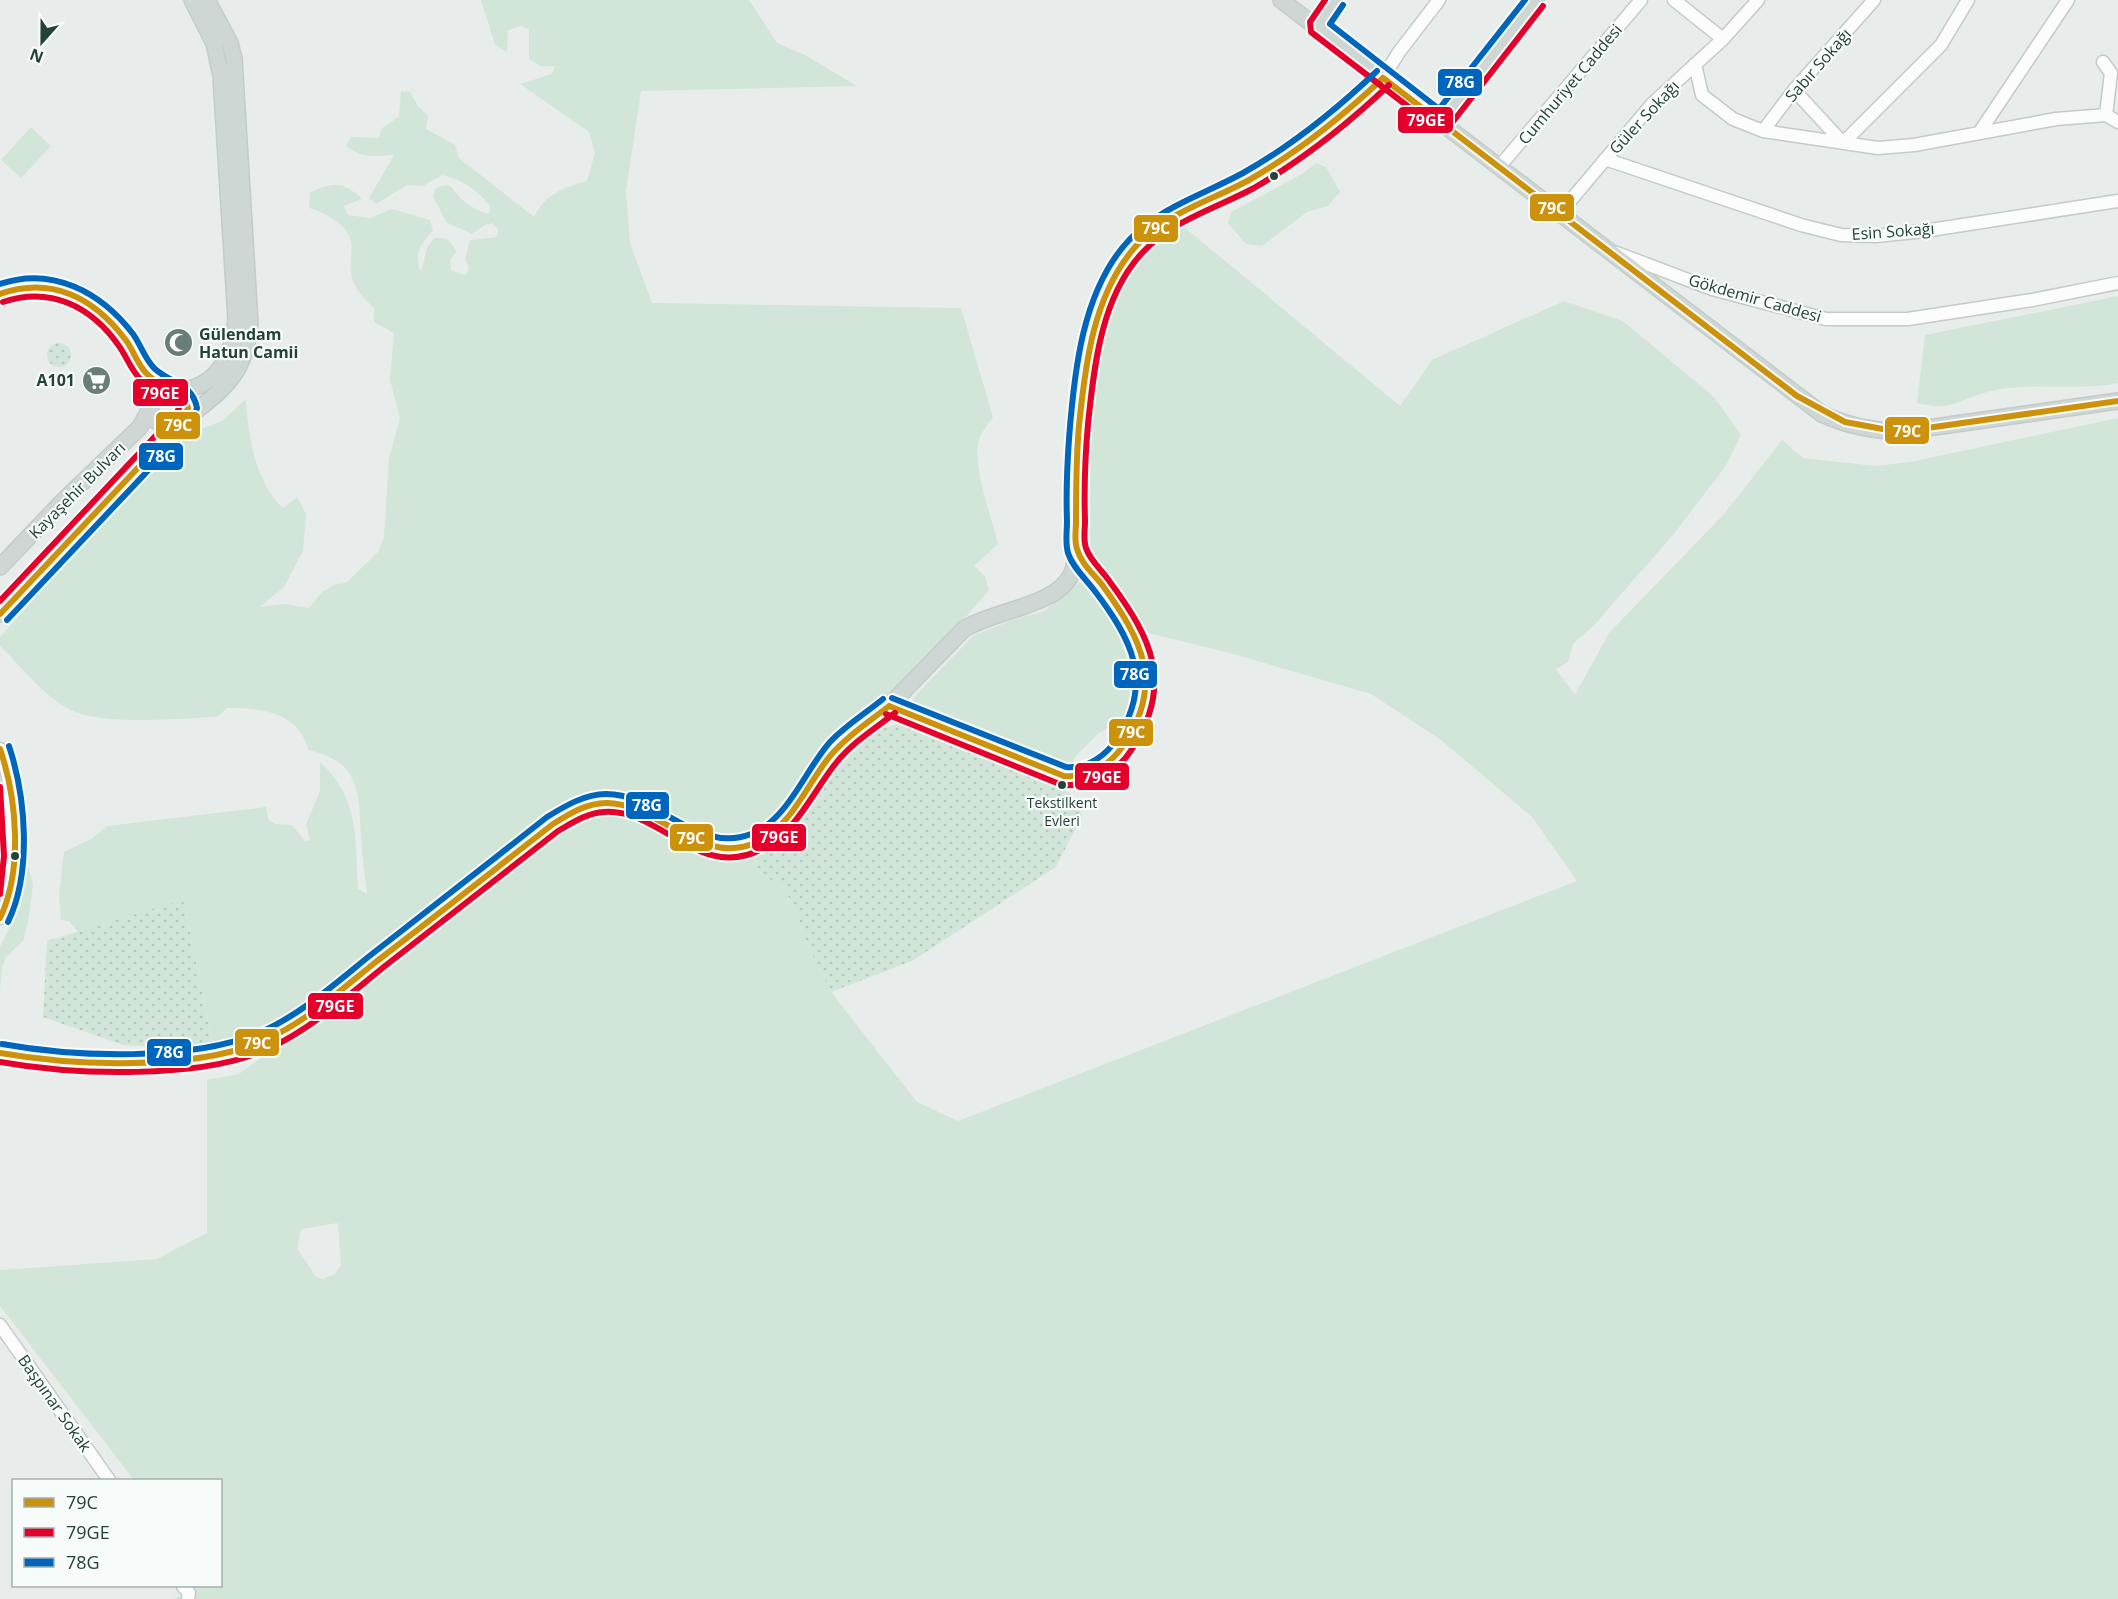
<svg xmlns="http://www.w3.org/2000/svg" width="2118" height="1599" viewBox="0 0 2118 1599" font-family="'Open Sans',sans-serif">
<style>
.grass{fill:#d1e6d8;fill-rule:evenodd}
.park{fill:url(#park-dots)}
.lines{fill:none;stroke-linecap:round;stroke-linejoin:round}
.minor-casing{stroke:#c5cac8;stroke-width:15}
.major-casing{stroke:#c3ccc9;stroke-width:18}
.minor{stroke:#fcfcfc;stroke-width:12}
.major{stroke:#cfd7d5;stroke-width:15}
.bus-1-casing{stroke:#f7fbf9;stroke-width:10}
.bus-2-casing{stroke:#f7fbf9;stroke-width:10}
.bus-3-casing{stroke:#f7fbf9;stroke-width:10}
.bus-1{stroke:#cd920c;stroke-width:6}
.bus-2{stroke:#e4002b;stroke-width:6}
.bus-3{stroke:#0065bd;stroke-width:6}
.bus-dot{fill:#24423a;stroke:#f7fbf9;stroke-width:2}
.labels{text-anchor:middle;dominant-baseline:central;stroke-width:4.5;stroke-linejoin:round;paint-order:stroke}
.bus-label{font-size:14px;fill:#24423a;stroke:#f7fbf9}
.street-label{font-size:16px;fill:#24423a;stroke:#f7fbf9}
.poi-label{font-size:16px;font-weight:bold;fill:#24423a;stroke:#f7fbf9;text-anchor:start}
.line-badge{stroke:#f7fbf9;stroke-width:2}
.badge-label{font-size:16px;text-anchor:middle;font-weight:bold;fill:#fff}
</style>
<defs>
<pattern id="park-dots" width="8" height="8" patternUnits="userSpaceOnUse" patternTransform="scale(1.5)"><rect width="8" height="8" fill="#d1e6d8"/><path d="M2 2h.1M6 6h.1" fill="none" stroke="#b3c6ba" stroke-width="1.8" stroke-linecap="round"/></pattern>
</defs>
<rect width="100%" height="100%" fill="#e8edeb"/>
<path class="grass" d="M 481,0 L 749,0 L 777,43 L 805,55 L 857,86 L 641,91 L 626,191 L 630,243 L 652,303 L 961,308 L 993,417 C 989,423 983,430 980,437 C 970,462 992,517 998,544 L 974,566 L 985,576 L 989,590 C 955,631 917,669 880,706 C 864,723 841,734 824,752 C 796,781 783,827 741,838 C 699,849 668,810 633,798 C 623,795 611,792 601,793 C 552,798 434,906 390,940 C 329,976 290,1033 215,1048 C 204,1050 190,1048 178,1048 L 212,1040 L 183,901 L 78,932 L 69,921 L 61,920 L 59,894 L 64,852 L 91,839 L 107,826 L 266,807 L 268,819 L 275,824 L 292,825 L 305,841 L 310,840 L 306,824 L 320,792 L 320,762 C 360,798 355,839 358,889 L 367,894 C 365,876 362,857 361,838 C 359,792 360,761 308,750 C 299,712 261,708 227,708 L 217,717 C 179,718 100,727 67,708 C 42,694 21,666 0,646 L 0,637 L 152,467 L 188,434 L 222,421 L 246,399 C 248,435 255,482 283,508 L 297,497 L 306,514 L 303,551 L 284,587 L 260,607 L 285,604 L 309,608 L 322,592 L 336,584 L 346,583 L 378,552 L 384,537 L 389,459 L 400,418 L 390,380 L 394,333 L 374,322 L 374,308 C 366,300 355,290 352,278 C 349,266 353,253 351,241 C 347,224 324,212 309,208 L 310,192 C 333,182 344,181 362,199 L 344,206 L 348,215 L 370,218 L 392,209 L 430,220 L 433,231 C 421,243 413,254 421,272 L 427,248 L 434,238 C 447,238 451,240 456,252 L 450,260 L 451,270 L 465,275 L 469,268 L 465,259 L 470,240 L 497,237 L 498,229 L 492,223 L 485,225 L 472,234 L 446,222 L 433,196 L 436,188 C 456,181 450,190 463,200 C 469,206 480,212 489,214 L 490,206 C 479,191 460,178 442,175 L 423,186 L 407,185 L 376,204 L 369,198 L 394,155 C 374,156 363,159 346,146 L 351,137 L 379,138 L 382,128 L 399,117 L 401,91 L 410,92 L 418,106 L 428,116 L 426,129 L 455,145 L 459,158 L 534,217 C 545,194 563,188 587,181 L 595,153 L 589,132 L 520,84 L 552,74 L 555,66 L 540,66 L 529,59 L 529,29 L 520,26 L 508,31 L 507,52 L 495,45 Z
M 31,127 L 51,146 L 21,178 L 1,160 Z
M 1316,163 L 1326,167 L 1340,192 L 1328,206 L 1307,212 L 1262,246 L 1246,244 L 1228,223 L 1231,212 L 1302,174 Z
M 1183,226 L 1400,406 L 1432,360 L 1564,301 L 1623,321 L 1714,397 L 1741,435 L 1725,467 L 1673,535 L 1595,624 L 1573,644 L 1568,662 L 1556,669 L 1575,695 L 1609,633 L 1724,514 L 1782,440 L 1803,458 L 1876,466 L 1910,462 L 2118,418 L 2118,1599 L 173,1599 L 189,1593 L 194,1586 L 220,1586 L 220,1480 L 134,1480 L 0,1306 L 0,1270 L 157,1259 L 207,1233 L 207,1080 L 239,1074 C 301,1028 363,983 425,936 C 469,902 549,823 602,813 C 653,803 683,876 759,849 L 753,868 L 782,887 L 792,902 L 807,944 L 831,992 L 917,1102 L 958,1121 L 1577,881 L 1532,817 L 1441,740 L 1371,694 L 1226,652 L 1140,631 C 1133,618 1127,603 1118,591 C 1105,574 1092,562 1086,541 C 1077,510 1083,477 1086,446 C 1092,377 1098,290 1155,242 C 1163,236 1174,231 1183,226 ZM 338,1223 L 341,1265 L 335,1274 L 323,1279 L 316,1277 L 297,1248 L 301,1229 Z
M 2118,296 L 2118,383 C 2075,392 2027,380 1984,393 C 1954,402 1951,411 1917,403 L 1925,335 Z
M 1083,580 L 1131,646 L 1138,682 L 1134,704 L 1126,719 L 1099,733 L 1076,756 L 1071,765 L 1047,764 L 914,705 L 913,699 L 917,694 L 974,635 L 1021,617 L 1043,612 Z
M 24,850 L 33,885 L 28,922 L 23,941 L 6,957 L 2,967 L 0,990 L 0,947 L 21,905 Z"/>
<path class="park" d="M47 355a12 12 0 1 1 24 0a12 12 0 1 1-24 0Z
M 905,723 L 1067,791 L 1076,799 L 1082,816 L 1056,867 L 912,961 L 831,992 L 807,944 L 792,902 L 782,887 L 753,868 L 759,849 C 820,820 830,732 905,723 Z
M 183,900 L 212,1041 L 178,1048 L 123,1045 L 43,1017 L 47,941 Z"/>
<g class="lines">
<defs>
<path id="minor" d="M 1674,0 L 1723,39
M 2103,62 L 2111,73 L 2106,115
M 1695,64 L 1702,95 L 1733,119 L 1763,131 L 1878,148 L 1914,145 L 2056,119 L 2106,115 L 2118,122
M 1383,78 L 1399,52 L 1439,0
M 1794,90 L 1843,143 L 1941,45 L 1968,0
M 1763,131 L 1794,90 L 1874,0
M 1979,133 L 2068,0
M 1605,159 L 1801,225 L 1841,235 L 1876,236 L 1924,231 L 2118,201
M 1499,167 L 1641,0
M 1560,213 L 1652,104 L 1723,39 L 1758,0
M 1617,253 L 1712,289 L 1826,319 L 1908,319 L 2032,300 L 2118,283
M 0,294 C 57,266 128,318 145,374 C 149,384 148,395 150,406
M 0,749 C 13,778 16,855 11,887 C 9,898 5,908 0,918
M 0,1325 L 109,1480
M 183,1586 L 189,1593 L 188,1599"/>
<path id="major" d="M 192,0 L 214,43 L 221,76 L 236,319 C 233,352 221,383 185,390 C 171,393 161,385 151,400 L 150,409 L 154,420 L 170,427 C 180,425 189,417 197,410 C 231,384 246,367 250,323 L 234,59 L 230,43 L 207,0
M 1281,0 L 1822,414 C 1848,426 1871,430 1899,432 L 2118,401
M 1318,26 L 1336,0
M 1441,122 L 1536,0
M 0,567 L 63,501 L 140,427 L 150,409
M 0,614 L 184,419 L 187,403 L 175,390
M 889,706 L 1064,776 C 1088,780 1107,766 1122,748 C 1170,686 1141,639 1101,584 C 1094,575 1080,562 1077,551 C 1074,543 1076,532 1076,523 C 1074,480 1077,435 1083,391 C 1090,336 1105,267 1152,231 C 1180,209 1218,198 1249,180 C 1299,152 1342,118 1383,78
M 0,1053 L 41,1060 L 164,1062 L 217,1056 L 266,1040 L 320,1006 L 553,824 L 589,806 L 606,803 L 621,804 L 644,813 L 698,843 L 736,848 L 755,843 L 774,832 L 840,746 L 889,706 L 964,629 C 995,610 1056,606 1071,575 C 1075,568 1075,559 1077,551"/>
</defs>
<use href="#minor" class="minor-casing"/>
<use href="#major" class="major-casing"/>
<use href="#minor" class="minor"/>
<use href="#major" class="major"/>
<defs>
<path id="bus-1" d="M 1383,78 L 1797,396 L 1845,422 L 1899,432 L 2118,401
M 0,294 C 51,276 93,297 125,339 C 133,349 137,364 147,374 C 160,388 182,387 188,408 L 184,419 L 0,614
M 889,706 L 1064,776 C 1089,778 1111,765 1125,743 C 1164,683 1142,640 1103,586 C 1094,574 1081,564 1077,549 C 1074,540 1076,531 1076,522 C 1076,490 1076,458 1079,426 C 1085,366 1093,294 1136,246 C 1165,213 1211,201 1249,180 C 1298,152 1342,117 1383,78
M 0,749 C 17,799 23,870 0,918
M 0,1053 C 74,1066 196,1071 265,1040 C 306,1022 342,989 377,961 C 436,916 494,870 553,824 C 569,814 588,802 608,803 C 661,805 701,868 757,842 C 792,826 807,784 830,756 C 847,736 869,722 889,706"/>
<path id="bus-2" d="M 1325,0 L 1310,22 L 1311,32 L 1440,131 L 1448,128 L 1543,6
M 0,601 L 176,414 L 179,408 C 172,394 152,392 142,381 C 131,371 127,357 119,346 C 91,306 50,286 3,302
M 886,714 L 1062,785 C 1091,787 1117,773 1132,749 C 1174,684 1152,639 1110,582 C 1103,571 1090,561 1086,548 C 1083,540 1085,530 1085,521 C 1084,489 1085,457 1088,424 C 1094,367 1101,296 1143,252 C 1173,220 1217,208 1254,188 C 1304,159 1348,124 1389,85
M 0,787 L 4,856 L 0,894
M 0,1062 C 73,1075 203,1080 270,1048 C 312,1028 349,995 385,966 C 443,921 501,876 558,831 C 572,823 587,813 604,812 C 661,808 699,882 762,849 C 797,831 812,793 836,763 C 852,743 874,729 895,713"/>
<path id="bus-3" d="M 1343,5 L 1330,24 L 1439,109 L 1525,0
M 0,284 C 52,266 101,292 133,334 C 141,345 145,360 155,369 C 172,384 192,383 197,408 L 191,425 L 7,620
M 892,698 L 1066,767 C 1088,769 1107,755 1118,737 C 1154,681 1131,638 1094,590 C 1085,578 1073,568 1068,553 C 1065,542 1067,532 1067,521 C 1066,494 1067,467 1069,439 C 1074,373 1082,289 1130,239 C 1162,206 1205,194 1243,173 C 1293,145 1336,110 1377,71
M 8,922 C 32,872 26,798 9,746
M 2,1044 C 74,1057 193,1062 261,1032 C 302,1014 338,981 372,954 C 431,908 489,863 547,817 C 565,806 585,794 606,794 C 659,794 698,855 751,834 C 788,820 805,770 830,742 C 846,725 866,713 883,699"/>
</defs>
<use href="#bus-1" class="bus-1-casing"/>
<use href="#bus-2" class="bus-2-casing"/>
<use href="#bus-3" class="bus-3-casing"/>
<use href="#bus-1" class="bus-1"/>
<use href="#bus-2" class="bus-2"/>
<use href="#bus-3" class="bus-3"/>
</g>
<defs>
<symbol id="mosque-disc" viewBox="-11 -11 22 22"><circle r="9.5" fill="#697e78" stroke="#f7fbf9"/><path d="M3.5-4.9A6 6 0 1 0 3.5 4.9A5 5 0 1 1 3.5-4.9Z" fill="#fff"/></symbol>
<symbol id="supermarket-disc" viewBox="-11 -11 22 22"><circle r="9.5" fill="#697e78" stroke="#f7fbf9"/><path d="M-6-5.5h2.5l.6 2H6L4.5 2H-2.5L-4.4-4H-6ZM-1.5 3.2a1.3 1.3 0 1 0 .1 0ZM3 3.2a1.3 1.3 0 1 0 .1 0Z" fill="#fff"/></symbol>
</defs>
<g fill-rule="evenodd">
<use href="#mosque-disc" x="162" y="326" width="33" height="33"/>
<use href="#supermarket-disc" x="80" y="364" width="33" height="33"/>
</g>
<g class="bus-dot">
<circle cx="1274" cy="176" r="5"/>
<circle cx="1062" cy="785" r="5"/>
<circle cx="15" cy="856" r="5"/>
</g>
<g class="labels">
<g class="bus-label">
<text x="1062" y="802">Tekstilkent<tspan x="1062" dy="18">Evleri</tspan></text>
</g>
<g class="street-label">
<text transform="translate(1818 65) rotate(-49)">Sabır Sokağı</text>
<text transform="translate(1570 84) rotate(-50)">Cumhuriyet Caddesi</text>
<text transform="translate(1644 117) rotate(-47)">Güler Sokağı</text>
<text transform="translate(1893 231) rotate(-4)">Esin Sokağı</text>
<text transform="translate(1755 298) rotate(16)">Gökdemir Caddesi</text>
<text transform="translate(77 490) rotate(-45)">Kayaşehir Bulvarı</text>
<text transform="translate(55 1403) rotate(55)">Başpınar Sokak</text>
</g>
<g class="poi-label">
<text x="199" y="334">Gülendam<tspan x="199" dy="18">Hatun Camii</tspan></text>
<text x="75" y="380" text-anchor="end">A101</text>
</g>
</g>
<g class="line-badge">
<rect x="1437" y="68" width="46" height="29" rx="6" fill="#0065bd"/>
<rect x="1397" y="106" width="57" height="28" rx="6" fill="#e4002b"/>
<rect x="1529" y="193" width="46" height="29" rx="6" fill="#cd920c"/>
<rect x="1133" y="214" width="46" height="29" rx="6" fill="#cd920c"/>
<rect x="132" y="378" width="57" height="29" rx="6" fill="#e4002b"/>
<rect x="155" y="411" width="46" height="29" rx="6" fill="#cd920c"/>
<rect x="1884" y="416" width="46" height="29" rx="6" fill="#cd920c"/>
<rect x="138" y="442" width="46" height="29" rx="6" fill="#0065bd"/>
<rect x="1113" y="660" width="45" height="29" rx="6" fill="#0065bd"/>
<rect x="1108" y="718" width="46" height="29" rx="6" fill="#cd920c"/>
<rect x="1074" y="762" width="56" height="29" rx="6" fill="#e4002b"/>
<rect x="625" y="791" width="45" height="29" rx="6" fill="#0065bd"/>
<rect x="751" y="823" width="56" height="29" rx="6" fill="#e4002b"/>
<rect x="669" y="823" width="45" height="29" rx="6" fill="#cd920c"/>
<rect x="307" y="992" width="57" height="28" rx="6" fill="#e4002b"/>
<rect x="234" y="1028" width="46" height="29" rx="6" fill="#cd920c"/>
<rect x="146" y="1038" width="46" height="29" rx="6" fill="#0065bd"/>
</g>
<g class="badge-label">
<text x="1460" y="88">78G</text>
<text x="1426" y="126">79GE</text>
<text x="1552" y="214">79C</text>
<text x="1156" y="234">79C</text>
<text x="160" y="399">79GE</text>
<text x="178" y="431">79C</text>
<text x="1907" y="437">79C</text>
<text x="161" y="462">78G</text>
<text x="1135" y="680">78G</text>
<text x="1131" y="738">79C</text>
<text x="1102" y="783">79GE</text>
<text x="647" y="811">78G</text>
<text x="779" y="843">79GE</text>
<text x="691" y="844">79C</text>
<text x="335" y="1012">79GE</text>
<text x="257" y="1049">79C</text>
<text x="169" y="1058">78G</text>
</g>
<rect x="12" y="1479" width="210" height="108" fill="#f7fbf9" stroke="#a3b1ad" stroke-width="1.5"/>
<rect x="24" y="1498" width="30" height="9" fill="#cd920c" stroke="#a3b1ad" stroke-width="1.5"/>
<text x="66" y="1509" font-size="18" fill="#24423a">79C</text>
<rect x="24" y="1528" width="30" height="9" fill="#e4002b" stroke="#a3b1ad" stroke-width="1.5"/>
<text x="66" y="1539" font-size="18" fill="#24423a">79GE</text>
<rect x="24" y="1558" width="30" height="9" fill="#0065bd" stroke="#a3b1ad" stroke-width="1.5"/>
<text x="66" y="1569" font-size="18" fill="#24423a">78G</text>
<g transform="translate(42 42) rotate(201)" stroke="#f7fbf9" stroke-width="4.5" paint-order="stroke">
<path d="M0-4.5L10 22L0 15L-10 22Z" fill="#24423a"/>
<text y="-9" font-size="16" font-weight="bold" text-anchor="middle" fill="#24423a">N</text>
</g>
</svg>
